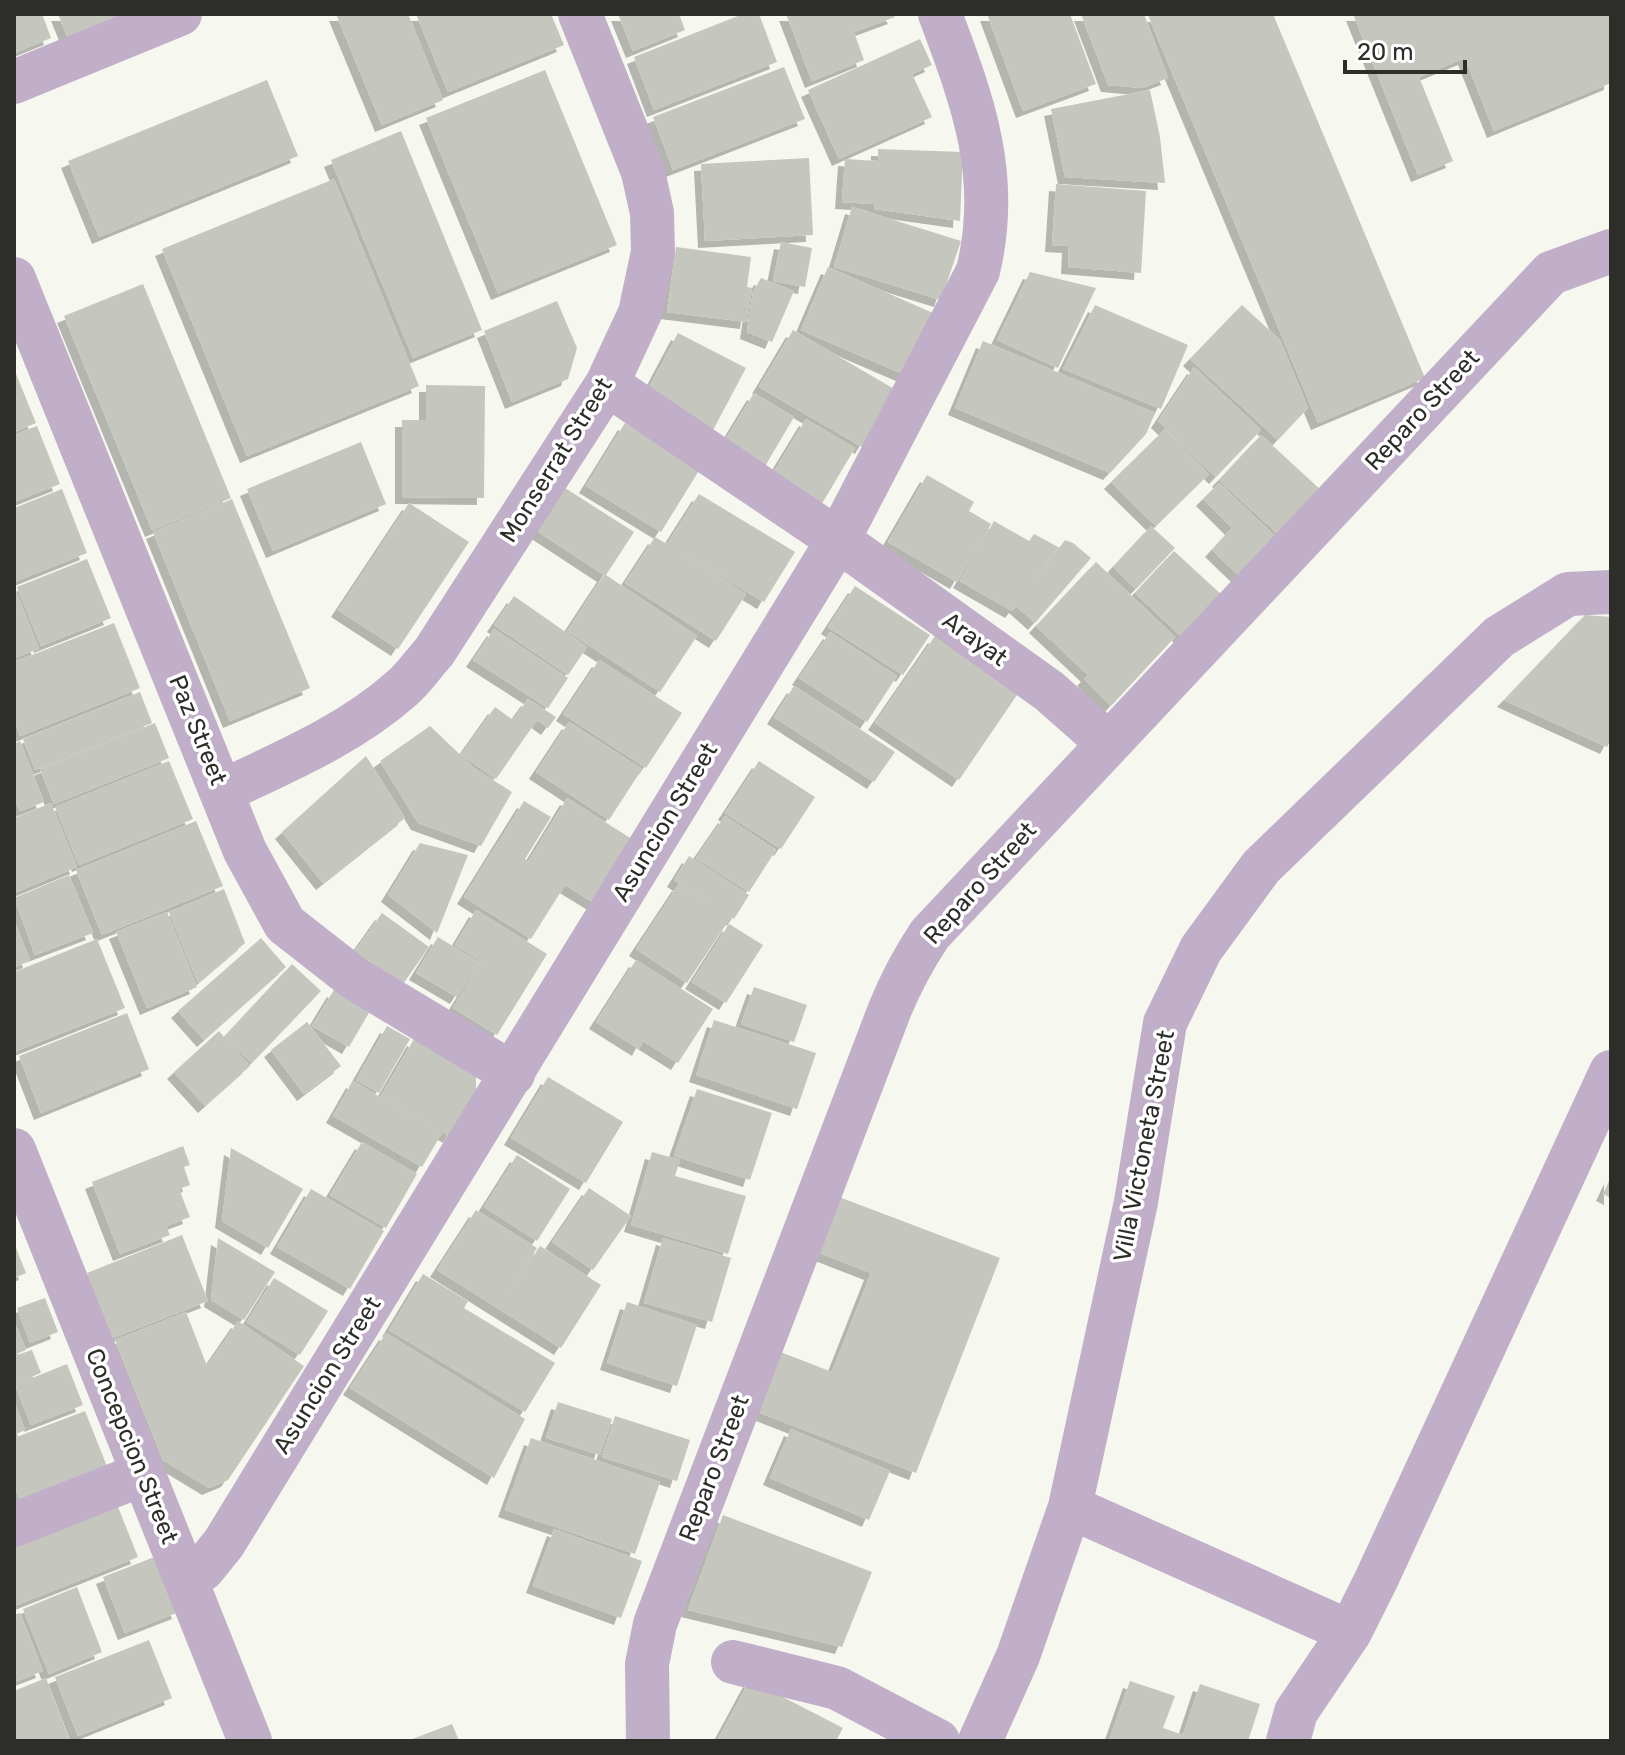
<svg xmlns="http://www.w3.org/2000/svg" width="1625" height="1755" viewBox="0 0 1625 1755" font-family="Rubik,sans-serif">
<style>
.building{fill:#c5c6bd;filter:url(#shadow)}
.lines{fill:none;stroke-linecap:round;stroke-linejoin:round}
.minor{stroke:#c1afc9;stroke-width:44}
.labels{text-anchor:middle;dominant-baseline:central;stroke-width:7;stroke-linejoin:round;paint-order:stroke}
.street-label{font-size:24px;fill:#2d2d2a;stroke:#fff}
</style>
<defs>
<filter id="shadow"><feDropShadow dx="-7" dy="7" stdDeviation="0" flood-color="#0004"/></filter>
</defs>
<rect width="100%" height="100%" fill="#f6f7ee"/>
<path class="building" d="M 14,14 L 42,14 L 51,38 L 14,53 Z
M 58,14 L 123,14 L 67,36 Z
M 336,14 L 408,14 L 443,100 L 382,125 Z
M 416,14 L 551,14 L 564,45 L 448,92 Z
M 618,14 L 679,14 L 685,30 L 633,51 Z
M 743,14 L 759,14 L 777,62 L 654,110 L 634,57 Z
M 786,14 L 893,14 L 895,17 L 854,32 L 864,60 L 812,81 Z
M 987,14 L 1070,14 L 1096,84 L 1023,111 Z
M 1081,14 L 1144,14 L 1168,78 L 1142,88 L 1108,85 Z
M 1273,14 L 1425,378 L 1318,423 L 1148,15 Z
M 1353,14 L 1611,14 L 1611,83 L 1494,131 L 1465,58 L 1419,77 L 1453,161 L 1418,175 Z
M 920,39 L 932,65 L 912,74 L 932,117 L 839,159 L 808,90 Z
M 784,67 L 805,119 L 673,170 L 653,117 Z
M 545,70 L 617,245 L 498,293 L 426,118 Z
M 267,80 L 298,156 L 99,237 L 68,161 Z
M 1150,90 L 1160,137 L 1165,183 L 1065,177 L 1051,109 Z
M 401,131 L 482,330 L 413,358 L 331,160 Z
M 878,149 L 963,152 L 960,221 L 875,209 L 874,204 L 842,202 L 845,159 L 878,161 Z
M 809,158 L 813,235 L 705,241 L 701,164 Z
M 334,179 L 419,386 L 247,456 L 162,249 Z
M 1056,184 L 1146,191 L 1141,273 L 1068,267 L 1069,246 L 1052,245 Z
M 852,207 L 961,241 L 941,300 L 834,267 Z
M 781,242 L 812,248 L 805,287 L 773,281 Z
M 676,247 L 751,257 L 747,287 L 752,288 L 747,322 L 667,312 Z
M 828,267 L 933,313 L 905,375 L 801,330 Z
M 1030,272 L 1096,288 L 1058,368 L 997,340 Z
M 761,278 L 794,291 L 772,342 L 747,332 L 753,292 Z
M 143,284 L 231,498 L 152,530 L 64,316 Z
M 557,301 L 577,348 L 568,379 L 512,402 L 484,331 Z
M 1095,305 L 1188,345 L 1161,409 L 1063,369 Z
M 1242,305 L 1280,340 L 1308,408 L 1278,440 L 1190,359 Z
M 793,330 L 896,390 L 862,447 L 759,387 Z
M 678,333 L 746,368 L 712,432 L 644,397 Z
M 983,341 L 1155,413 L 1146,434 L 1110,473 L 955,408 Z
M 1194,367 L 1261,430 L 1216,477 L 1158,421 Z
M 14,369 L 36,423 L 14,432 Z
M 426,385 L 485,386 L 484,498 L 402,497 L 402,420 L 426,420 Z
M 754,393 L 794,417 L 764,468 L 723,444 Z
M 806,419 L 855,448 L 820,507 L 770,478 Z
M 625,423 L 700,469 L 661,532 L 586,486 Z
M 37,426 L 60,484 L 14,502 L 14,435 Z
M 1165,429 L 1209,474 L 1156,526 L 1111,482 Z
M 1261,435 L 1322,491 L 1280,536 L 1219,480 Z
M 361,442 L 386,504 L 273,551 L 247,489 Z
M 927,475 L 974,502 L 969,511 L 991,524 L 957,582 L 888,542 Z
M 1219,483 L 1275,536 L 1238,575 L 1212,550 L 1232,528 L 1203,499 Z
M 565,488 L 634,532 L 606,575 L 697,636 L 660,692 L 567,631 L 604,575 L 537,531 Z
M 62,489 L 87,553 L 14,582 L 14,508 Z
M 699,494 L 795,552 L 764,602 L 683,553 L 746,594 L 716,641 L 625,583 L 655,537 L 667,544 Z
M 232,499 L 310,688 L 230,721 L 153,532 Z
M 409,503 L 469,542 L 398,649 L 338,610 Z
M 994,521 L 1029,541 L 1034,534 L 1058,547 L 1031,586 L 1065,540 L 1073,543 L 1091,558 L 1035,623 L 1016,606 L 1012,611 L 960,581 Z
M 1151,526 L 1175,548 L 1136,589 L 1113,567 Z
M 1174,551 L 1223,596 L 1183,638 L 1135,593 Z
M 87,559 L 111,618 L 41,646 L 17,587 Z
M 1096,562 L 1175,637 L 1111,706 L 1084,679 L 1088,675 L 1036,626 Z
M 14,586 L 39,649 L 14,658 Z
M 855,586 L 930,635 L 903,675 L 828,627 Z
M 514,596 L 587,647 L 568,675 L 494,625 Z
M 1585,615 L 1611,617 L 1611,740 L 1607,747 L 1504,700 Z
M 114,623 L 140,688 L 20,736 L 14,720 L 14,662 Z
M 494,629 L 568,678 L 548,708 L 473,660 Z
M 830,632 L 897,676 L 867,722 L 799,678 Z
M 935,636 L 1019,692 L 959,780 L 875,723 Z
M 599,660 L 682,713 L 646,768 L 563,714 Z
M 794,686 L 895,752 L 874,782 L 774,717 Z
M 140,692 L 152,723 L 35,770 L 23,739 Z
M 528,699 L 556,717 L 548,728 L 537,720 L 496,779 L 461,755 L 495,707 L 513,720 Z
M 569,722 L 642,769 L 609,820 L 536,772 Z
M 155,723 L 169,758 L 54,804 L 40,769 Z
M 430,726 L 474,768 L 512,792 L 481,846 L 418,823 L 380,761 Z
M 20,741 L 44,802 L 20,811 L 14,796 L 14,744 Z
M 366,756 L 405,818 L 323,883 L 282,832 Z
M 169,761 L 193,819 L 79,865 L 55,807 Z
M 759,761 L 815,797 L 781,849 L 725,813 Z
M 567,798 L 635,841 L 596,904 L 565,885 L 531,939 L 464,897 L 524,801 L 551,817 L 525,859 L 528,862 Z
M 51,803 L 77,867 L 14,893 L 14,818 Z
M 725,816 L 776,850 L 749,892 L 696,858 Z
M 196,821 L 223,886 L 102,935 L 76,870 Z
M 420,843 L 468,855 L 437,933 L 388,895 Z
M 689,856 L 749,895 L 734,919 L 731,917 L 687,983 L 636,949 L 679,884 L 716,907 L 674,880 Z
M 69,875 L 93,933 L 35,955 L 14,898 Z
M 224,889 L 245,943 L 198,983 L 169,912 Z
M 476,910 L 547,954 L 497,1035 L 453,1008 L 481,961 L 455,945 Z
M 167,912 L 197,987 L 147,1008 L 116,932 Z
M 382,913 L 429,947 L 403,984 L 355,951 Z
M 14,920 L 30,961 L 14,967 Z
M 729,924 L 763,945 L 726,1003 L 692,982 Z
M 438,937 L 479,962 L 457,997 L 416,973 Z
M 261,938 L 286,967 L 204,1040 L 178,1011 Z
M 97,939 L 125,1008 L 14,1052 L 14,972 Z
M 636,960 L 713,1009 L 678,1063 L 643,1041 L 639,1049 L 596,1022 Z
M 292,964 L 321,991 L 252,1063 L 226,1039 L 250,1066 L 205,1106 L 174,1072 L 219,1031 L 224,1037 Z
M 754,987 L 807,1005 L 794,1042 L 741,1024 Z
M 334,990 L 370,1011 L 349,1047 L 312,1026 Z
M 127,1013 L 149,1069 L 41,1113 L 19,1056 Z
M 714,1020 L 816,1053 L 797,1109 L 696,1075 Z
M 307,1022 L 341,1066 L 304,1094 L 271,1050 Z
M 387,1026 L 410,1039 L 379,1093 L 356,1080 Z
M 414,1039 L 476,1076 L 476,1091 L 450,1136 L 381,1096 Z
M 548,1077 L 623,1122 L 586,1183 L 511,1138 Z
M 353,1081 L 442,1133 L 422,1167 L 333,1116 Z
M 697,1089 L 772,1113 L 750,1180 L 674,1156 Z
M 362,1142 L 417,1174 L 386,1228 L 330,1195 Z
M 183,1146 L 190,1165 L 184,1167 L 190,1185 L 179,1189 L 190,1217 L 166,1226 L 170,1235 L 120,1254 L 92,1182 Z
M 231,1148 L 303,1189 L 268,1248 L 222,1221 Z
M 652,1152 L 680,1160 L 675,1176 L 746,1196 L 728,1254 L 631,1225 Z
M 517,1155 L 570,1189 L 537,1241 L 484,1207 Z
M 1611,1177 L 1611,1198 L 1603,1194 Z
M 589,1188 L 631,1216 L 593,1270 L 552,1242 Z
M 311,1189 L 384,1231 L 350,1289 L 277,1247 Z
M 839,1197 L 1000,1258 L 916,1473 L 755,1411 L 778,1351 L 832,1372 L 871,1273 L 817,1252 Z
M 476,1210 L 537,1248 L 508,1295 L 540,1246 L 601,1285 L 561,1348 L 437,1270 Z
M 182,1235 L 208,1301 L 113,1338 L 87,1273 Z
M 218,1238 L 275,1272 L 244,1320 L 211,1300 Z
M 663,1238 L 731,1258 L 712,1322 L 644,1303 Z
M 14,1243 L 26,1273 L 14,1278 Z
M 423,1274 L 468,1301 L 464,1308 L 555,1363 L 525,1412 L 389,1330 Z
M 274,1278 L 328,1311 L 300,1355 L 247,1322 Z
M 45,1298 L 58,1332 L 30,1343 L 17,1308 Z
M 627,1302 L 697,1325 L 677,1386 L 607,1363 Z
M 186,1312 L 207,1366 L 238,1321 L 304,1366 L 228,1480 L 209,1488 L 163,1460 L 115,1340 Z
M 14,1321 L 26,1350 L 14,1355 Z
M 386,1333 L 525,1419 L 494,1478 L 350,1388 Z
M 32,1350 L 41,1373 L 14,1384 L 14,1356 Z
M 67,1364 L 83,1405 L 31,1425 L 15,1385 Z
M 14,1401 L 25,1430 L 14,1435 Z
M 558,1402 L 612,1419 L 600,1455 L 546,1438 Z
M 85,1411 L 110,1474 L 23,1508 L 14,1485 L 14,1438 Z
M 615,1416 L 690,1440 L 677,1481 L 602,1457 Z
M 791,1429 L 890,1471 L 869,1520 L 770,1478 Z
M 531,1438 L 660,1482 L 635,1554 L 505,1510 Z
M 114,1497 L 138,1557 L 17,1605 L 14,1598 L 14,1537 Z
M 723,1515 L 872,1572 L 842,1647 L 688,1610 Z
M 554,1529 L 642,1561 L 621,1618 L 533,1586 Z
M 157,1556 L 179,1612 L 125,1633 L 103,1577 Z
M 77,1587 L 102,1652 L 49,1674 L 23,1609 Z
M 20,1613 L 43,1671 L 14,1682 L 14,1615 Z
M 149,1640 L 172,1698 L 78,1736 L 55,1677 Z
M 46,1678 L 70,1741 L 14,1741 L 14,1691 Z
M 750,1680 L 843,1728 L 836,1741 L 717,1741 Z
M 1130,1681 L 1175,1696 L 1163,1728 L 1183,1735 L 1200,1684 L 1260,1704 L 1248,1741 L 1109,1741 Z
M 452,1724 L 459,1741 L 407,1741 Z"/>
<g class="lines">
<path class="minor" d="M 14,82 L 180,14
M 14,279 L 245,851 L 285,924 L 354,978 L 513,1074
M 607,384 L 838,540 L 1049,691 L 1108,743
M 223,791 C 284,762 349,735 401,689 C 413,679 423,664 434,652 L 607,384 L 640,313 L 653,252 L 652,213 L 643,172 L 580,14
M 14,1150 L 250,1741
M 1070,1507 L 1350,1632
M 14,1525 L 143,1474
M 186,1580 L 203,1569 L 224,1543 L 838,540 L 978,271 C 1001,176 973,102 940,14
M 733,1662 L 837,1688 L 938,1741
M 648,1741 L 647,1664 L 655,1624 L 890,1009 C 901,982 914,958 930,934 L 1551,273 L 1611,251
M 980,1741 L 1018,1656 L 1070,1507 L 1136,1202 L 1165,1023 L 1201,949 L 1261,867 L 1499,637 L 1568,594 L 1611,592
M 1288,1741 L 1296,1712 L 1350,1632 L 1376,1580 L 1611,1072"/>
</g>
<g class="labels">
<g class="street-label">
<text transform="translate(1422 410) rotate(-47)">Reparo Street</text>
<text transform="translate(556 460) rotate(-58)">Monserrat Street</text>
<text transform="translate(975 639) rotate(36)">Arayat</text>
<text transform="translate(198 730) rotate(68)">Paz Street</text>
<text transform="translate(665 822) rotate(-59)">Asuncion Street</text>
<text transform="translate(980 883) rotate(-48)">Reparo Street</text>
<text transform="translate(1144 1146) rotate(-79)">Villa Victoneta Street</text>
<text transform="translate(327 1375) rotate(-58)">Asuncion Street</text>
<text transform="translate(132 1446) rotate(68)">Concepcion Street</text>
<text transform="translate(714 1468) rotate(-69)">Reparo Street</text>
</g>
</g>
<rect width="1625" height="1755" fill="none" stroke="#2d2d2a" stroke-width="32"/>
<path d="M1345 60v12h120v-12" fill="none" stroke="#2d2d2a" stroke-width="4"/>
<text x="1357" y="60" font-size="24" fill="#2d2d2a" stroke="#ffffff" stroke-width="6" paint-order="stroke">20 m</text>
</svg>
